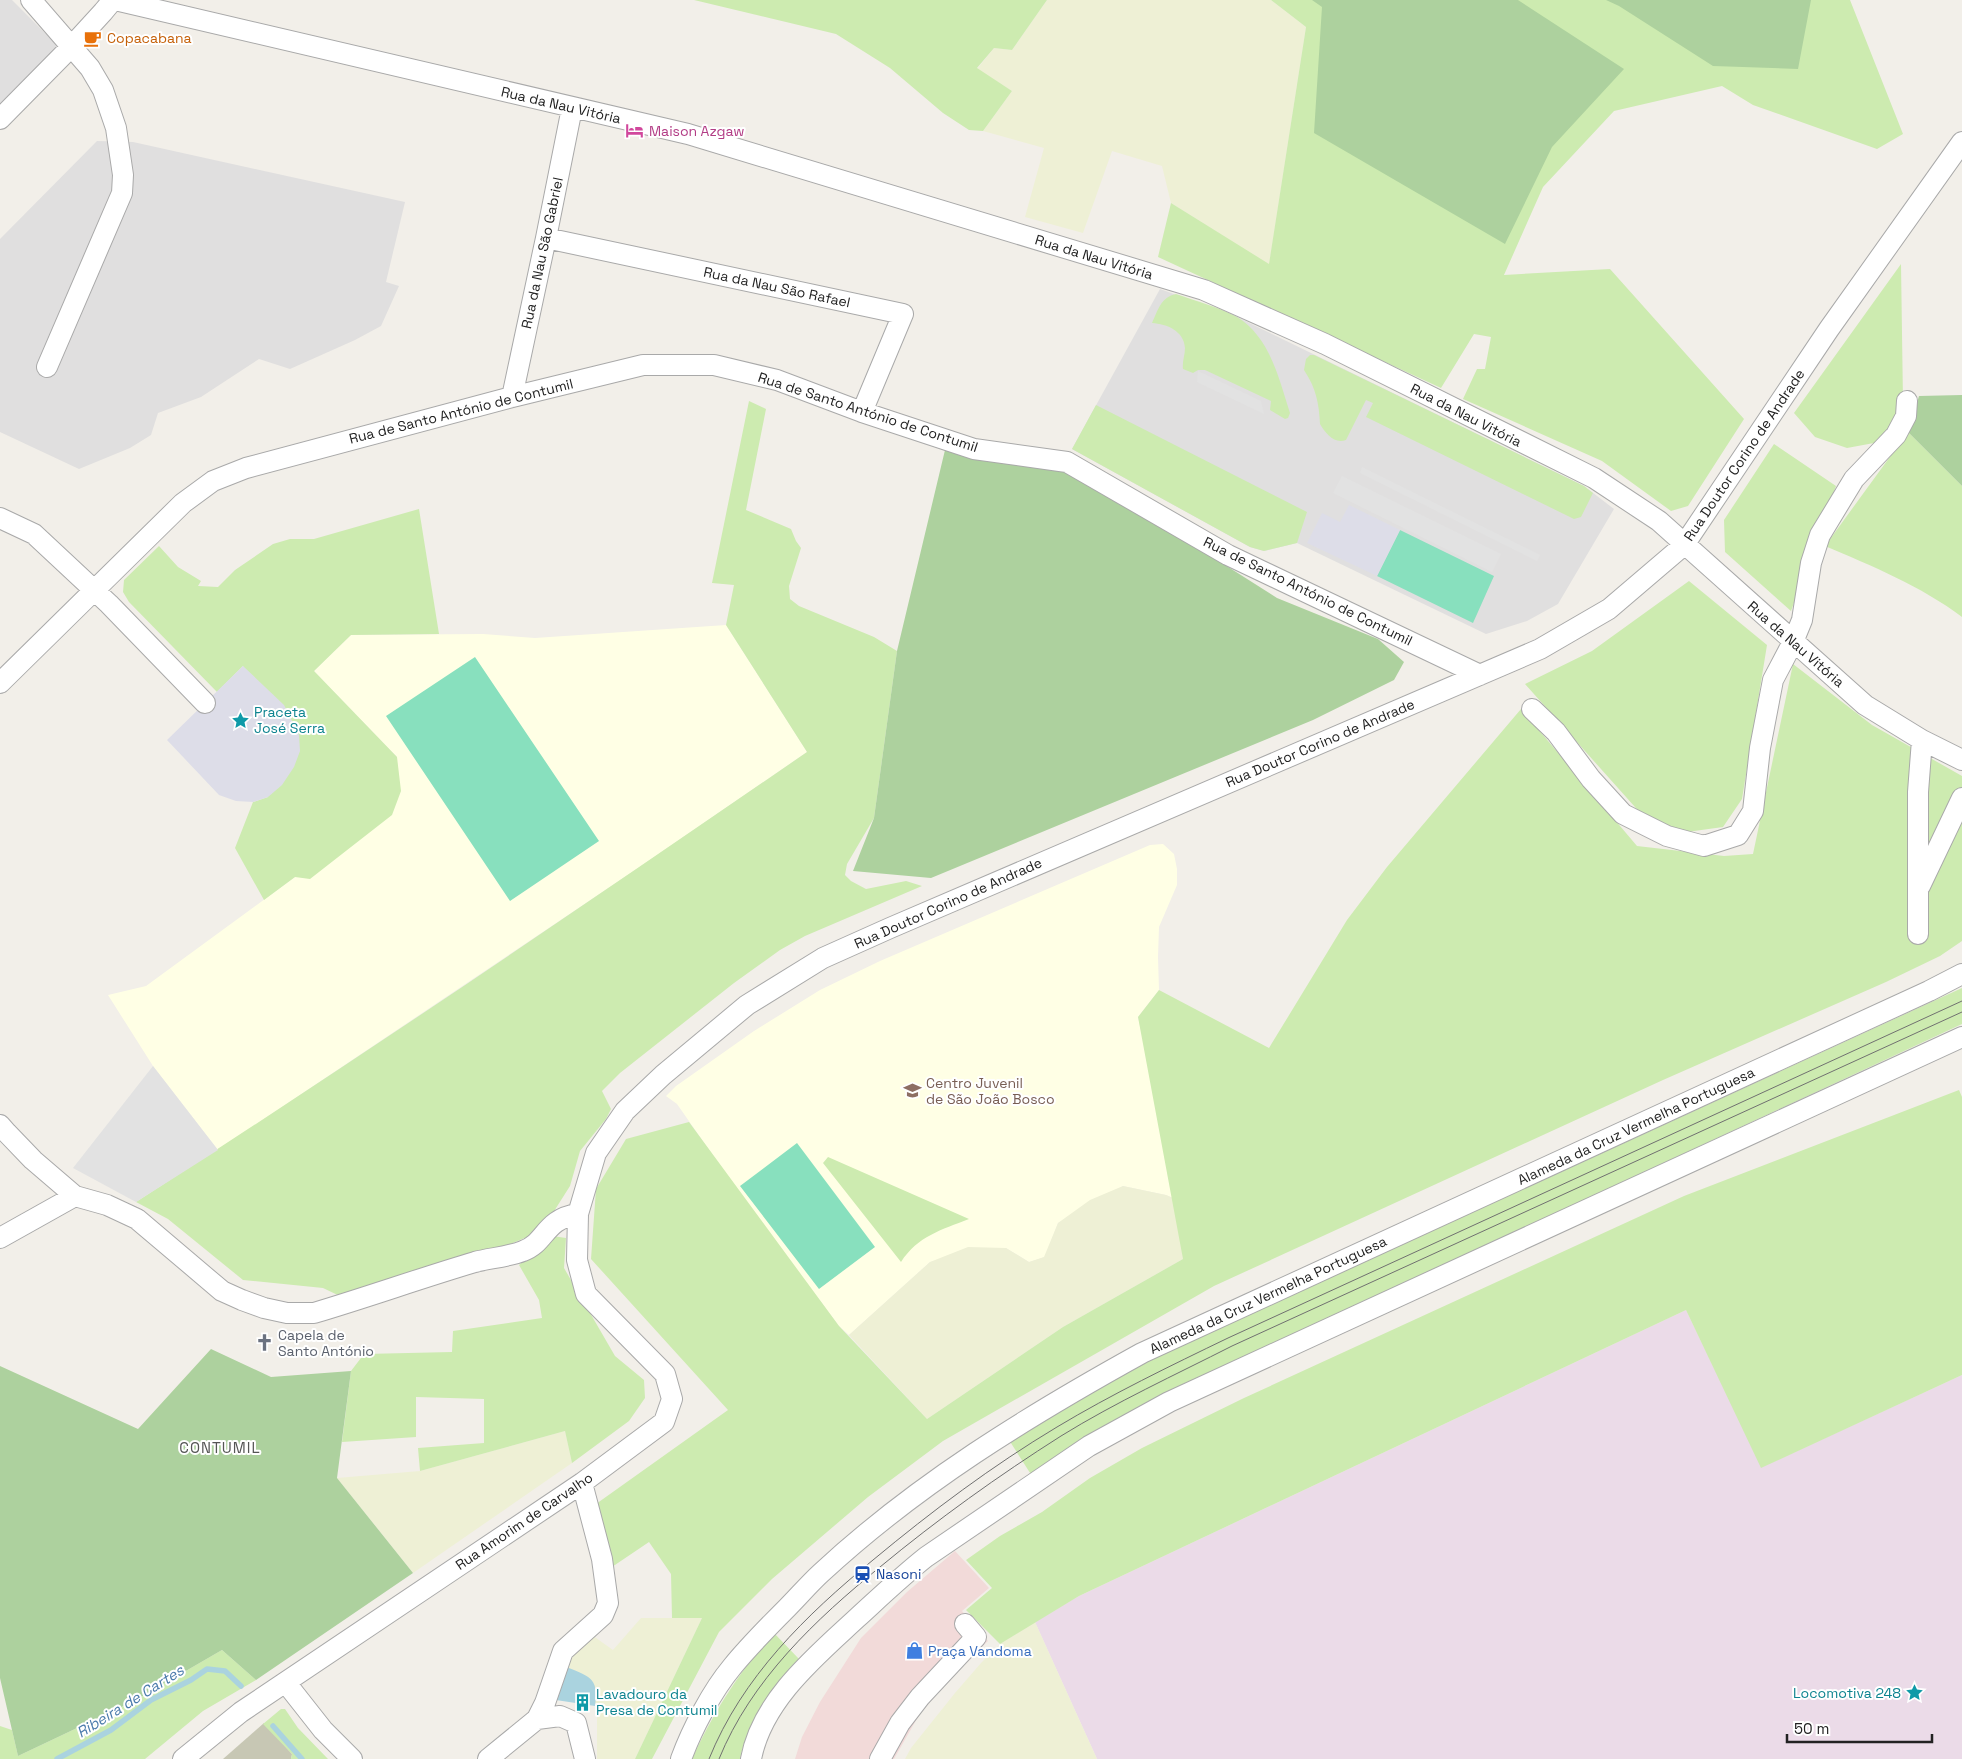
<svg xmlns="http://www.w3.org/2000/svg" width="1962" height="1759" viewBox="0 0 1962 1759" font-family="'Space Grotesk',sans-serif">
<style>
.residential{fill:#e0dfdf}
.commercial{fill:#f2dad9}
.industrial{fill:#ebdbe8}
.education{fill:#ffffe5}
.construction{fill:#c7c7b4}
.farmland{fill:#eef0d5}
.grass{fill:#cdebb0}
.forest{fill:#add19e}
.pitch{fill:#88e0be}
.parking{fill:#e2e2e2}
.plaza{fill:#dddde8}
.water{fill:#aad3df}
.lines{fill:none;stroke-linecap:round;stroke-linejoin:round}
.stream{stroke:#aad3df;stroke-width:5.5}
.minor-casing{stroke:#a9a9a9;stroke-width:22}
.minor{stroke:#fff;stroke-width:20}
.tram{stroke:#707070;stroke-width:1}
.labels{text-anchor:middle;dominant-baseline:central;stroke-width:4;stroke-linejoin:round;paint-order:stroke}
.food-label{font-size:14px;fill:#c56008;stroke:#fff;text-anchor:start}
.street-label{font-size:14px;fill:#222;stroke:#fff}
.hotel-label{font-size:14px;fill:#b23c85;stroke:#fff;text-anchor:start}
.culture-label{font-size:14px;fill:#0d838f;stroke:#fff;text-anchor:start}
.education-label{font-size:14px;fill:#785e54;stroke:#fff;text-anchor:start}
.worship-label{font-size:14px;fill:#5b616d;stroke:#fff;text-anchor:start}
.transit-label{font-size:14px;fill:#164399;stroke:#fff;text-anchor:start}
.shop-label{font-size:14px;fill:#366cbe;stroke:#fff;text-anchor:start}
.neighbourhood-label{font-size:15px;letter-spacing:1px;fill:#555;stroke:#fff}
.water-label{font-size:15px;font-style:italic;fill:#4a7aab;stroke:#fff}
</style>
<rect width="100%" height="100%" fill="#f2efe9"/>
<path class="residential" d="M 0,0 L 12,0 L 59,47 L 0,107 Z
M 97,141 L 133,142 L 405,202 L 386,282 L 399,286 L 381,326 L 355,340 L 290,369 L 259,359 L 201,397 L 158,413 L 151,435 L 130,448 L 79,469 L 0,432 L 0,239 Z
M 1160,289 L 1237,317 L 1584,486 L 1614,509 L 1558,604 L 1527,621 L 1486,634 L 1297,543 L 1264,551 L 1250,547 L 1072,449 Z"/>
<path class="commercial" d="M 955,1551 L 989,1588 L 962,1611 L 988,1641 L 949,1678 L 919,1715 L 894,1759 L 795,1759 L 802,1737 L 820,1702 L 861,1638 L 907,1592 Z"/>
<path class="industrial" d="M 1686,1310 L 1762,1467 L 1962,1375 L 1962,1759 L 1097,1759 L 1035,1622 L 1079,1596 Z"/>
<path class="education" d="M 726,625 L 807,752 L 644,864 L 218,1150 L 153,1066 L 108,995 L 146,986 L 295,877 L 397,757 L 314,671 L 351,635 L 483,634 L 535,638 Z
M 1163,844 L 1174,854 L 1177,869 L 1177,885 L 1159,927 L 1158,957 L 1159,990 L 1138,1017 L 1178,1200 L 1166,1195 L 1123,1186 L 1058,1223 L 1045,1257 L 1029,1262 L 1006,1248 L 930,1262 L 849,1335 L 839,1326 L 733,1184 L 677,1104 L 666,1096 L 676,1086 L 754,1031 L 820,990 L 880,961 L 1150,845 Z"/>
<path class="construction" d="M 264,1723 L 292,1754 L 291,1759 L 223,1759 Z"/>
<path class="farmland" d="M 1047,0 L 1271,0 L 1306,27 L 1269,265 L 1171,203 L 1162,166 L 1112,151 L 1083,233 L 1025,217 L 1044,148 L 983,131 L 1012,91 L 977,69 L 994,48 L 1012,50 Z
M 1123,1186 L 1166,1195 L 1178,1200 L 1183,1259 L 1063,1327 L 927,1419 L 849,1335 L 930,1262 L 968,1247 L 1006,1248 L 1029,1262 L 1044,1257 L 1058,1223 L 1090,1200 Z
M 565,1431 L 572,1463 L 413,1573 L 337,1478 L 420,1471 Z
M 641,1618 L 702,1618 L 635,1759 L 597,1759 L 597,1704 L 559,1698 L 566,1659 L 589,1633 L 613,1650 Z
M 1035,1622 L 1097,1759 L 905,1759 L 911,1748 L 955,1693 L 981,1663 L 1000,1644 Z"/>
<path class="grass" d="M 694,0 L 1047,0 L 1012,50 L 994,48 L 977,68 L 1012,91 L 983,131 L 969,130 L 943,113 L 890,68 L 836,34 Z
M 1271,0 L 1850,0 L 1903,134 L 1877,149 L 1753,105 L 1722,86 L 1614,111 L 1543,187 L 1504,275 L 1610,269 L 1744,419 L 1688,506 L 1671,511 L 1602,461 L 1463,399 L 1477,369 L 1485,369 L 1491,337 L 1474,334 L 1441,388 L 1158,257 L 1171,203 L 1269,264 L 1306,27 Z
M 1901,264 L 1903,402 L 1892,430 L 1874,443 L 1847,448 L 1815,437 L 1794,413 Z
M 1176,294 C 1196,301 1219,307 1237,317 C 1270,337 1279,379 1290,413 L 1288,418 L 1285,419 L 1270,410 L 1271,401 L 1205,370 L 1198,370 L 1193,373 L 1183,369 C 1182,362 1185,355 1185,348 C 1184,331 1167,324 1152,323 C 1158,310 1161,297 1176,294 Z
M 1310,355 L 1314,355 L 1584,486 L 1593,493 L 1581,517 L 1574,519 L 1366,417 L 1373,403 L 1366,400 L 1346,440 C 1334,444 1326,434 1320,424 C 1319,403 1316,388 1304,370 L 1306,359 Z
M 749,401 L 766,409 L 746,510 L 791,529 L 796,541 L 801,548 L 789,586 L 790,599 L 799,606 L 874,637 L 897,651 L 874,818 L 847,864 L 845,875 L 851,881 L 866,889 L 906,881 L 922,886 L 805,936 L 780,950 L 734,983 L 620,1073 L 602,1091 L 611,1109 L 606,1119 L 580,1151 L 570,1186 L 544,1227 L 527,1237 L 494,1251 L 479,1250 L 344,1298 L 323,1288 L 243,1280 L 168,1219 L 136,1202 C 362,1056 585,905 807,752 L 726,625 L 734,585 L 712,583 Z
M 1096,405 L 1307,512 L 1297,543 L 1264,551 L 1250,547 L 1072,449 Z
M 1908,432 L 1962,486 L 1962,617 C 1921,586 1872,566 1825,546 Z
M 1774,444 L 1836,486 L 1791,611 L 1725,552 L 1724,520 Z
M 419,509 L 439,634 L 351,635 L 314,671 L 397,757 L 401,791 L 392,815 L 310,879 L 295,877 L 264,900 L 235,848 L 253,802 L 268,797 L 243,666 L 217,692 L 129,602 L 123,592 L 124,580 L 159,546 L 178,567 L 201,581 L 198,586 L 218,587 L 235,570 L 273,544 L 290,539 L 314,539 Z
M 1689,581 L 1767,645 L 1742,799 L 1723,827 L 1687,832 L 1643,816 L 1525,684 L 1592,651 Z
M 1793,664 L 1872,725 L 1962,776 L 1962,941 L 1940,956 L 1886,982 L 1663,1080 L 1214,1286 L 943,1441 L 868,1497 L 772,1579 L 719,1632 L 652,1759 L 635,1759 L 702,1618 L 672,1618 L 671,1574 L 649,1542 L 609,1569 L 596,1504 L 728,1410 L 591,1259 L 596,1189 L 626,1139 L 689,1122 L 839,1326 L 927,1419 L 1063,1327 L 1183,1259 L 1138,1017 L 1159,990 L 1269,1048 L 1347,920 L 1387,867 L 1521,709 L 1637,846 L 1724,856 L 1753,854 Z
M 1962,988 L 1962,1024 L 1163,1396 L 1032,1476 L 1009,1440 L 1135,1367 Z
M 1959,1090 L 1962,1097 L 1962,1375 L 1761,1468 L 1686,1310 L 1079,1596 L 1000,1644 L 966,1610 L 992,1588 L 966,1560 L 1000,1536 L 1042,1512 L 1090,1478 L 1142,1448 L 1244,1398 L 1684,1196 Z
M 828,1157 L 969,1219 C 941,1230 918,1236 901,1262 L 823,1163 Z
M 552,1236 L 566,1238 L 564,1268 L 615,1356 L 644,1380 L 645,1398 L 629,1421 L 572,1463 L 565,1431 L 420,1471 L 418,1448 L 484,1443 L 484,1399 L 416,1397 L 416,1437 L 342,1442 L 351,1371 L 364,1354 L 452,1352 L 453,1331 L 542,1318 L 539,1300 L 519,1265 Z
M 773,1632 L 799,1659 C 772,1686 748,1721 740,1759 L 692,1759 C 715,1709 738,1675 773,1632 Z
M 222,1650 L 256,1680 L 203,1711 L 145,1759 L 0,1759 L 0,1726 L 12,1730 L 18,1756 L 134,1701 Z
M 281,1709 L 285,1709 L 298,1728 L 328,1759 L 291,1759 L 292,1754 L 263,1724 Z"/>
<path class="forest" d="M 1312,0 L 1518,0 L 1624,69 L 1552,147 L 1505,244 L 1314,133 L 1322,7 Z
M 1606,0 L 1811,0 L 1798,69 L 1713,66 L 1619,6 Z
M 1962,395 L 1962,486 L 1908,432 L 1919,396 Z
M 945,450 L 1050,463 L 1132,506 L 1277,598 L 1378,639 L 1404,662 L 1394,680 L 1313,720 L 931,878 L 853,871 L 874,818 L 897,651 Z
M 211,1349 L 271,1377 L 351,1371 L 337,1478 L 413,1573 L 256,1680 L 222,1650 L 134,1701 L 18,1756 L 0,1678 L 0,1366 L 138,1429 Z"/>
<path class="pitch" d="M 1400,530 L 1494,576 L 1473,623 L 1377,576 Z
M 475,657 L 599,841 L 510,901 L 386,716 Z
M 797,1143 L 875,1247 L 819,1289 L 740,1186 Z"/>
<path class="parking" d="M 1198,371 L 1261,401 L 1264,414 L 1197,382 Z
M 1362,467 L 1540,555 L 1537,561 L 1360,473 Z
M 1342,476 L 1501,554 L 1492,572 L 1333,493 Z
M 153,1066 L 218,1150 L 136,1202 L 73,1168 Z"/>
<path class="plaza" d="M 1349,505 L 1400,530 L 1377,576 L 1307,543 L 1322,513 L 1340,522 Z
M 243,666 L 284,705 L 299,735 L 300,751 L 294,767 L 282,785 L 268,797 L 253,802 L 236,801 L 219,795 L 167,740 Z"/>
<path class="water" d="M 564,1666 C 587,1676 600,1676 595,1706 L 556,1700 Z"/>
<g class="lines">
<path class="stream" d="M 273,1726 L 302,1759
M 57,1759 L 111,1730 L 151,1700 L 191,1680 L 207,1669 L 225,1671 L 241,1686"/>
<defs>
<path id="minor" d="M 31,0 L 90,68 L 103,90 L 116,128 L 123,175 L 122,193 L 47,367
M 115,0 L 688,134 L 1204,290 L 1325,344 L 1594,478 L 1659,521 L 1865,705 L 1922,740 L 1962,760
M 0,119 L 71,47 L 103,12 L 113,0
M 546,238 L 903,314 L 862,412
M 512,397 L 546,238 L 572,108
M 0,518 L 34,534 L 109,604 L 205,703
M 0,683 L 183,503 L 213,481 L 246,468 L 512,397 L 643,365 L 714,365 L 777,380 L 862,412 L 974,449 L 1067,462 L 1228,555 L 1480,675
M 1532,709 L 1556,732 L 1591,779 L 1623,814 L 1667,836 L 1704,846 L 1738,835 L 1753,811 L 1760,748 L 1773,680 L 1793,642 L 1802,620 L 1811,563 L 1820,535 L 1854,479 L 1896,435 L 1906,416 L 1907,401
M 1920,886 L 1962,798
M 1918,934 L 1918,792 L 1922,740
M 0,1125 L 7,1133 L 33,1160 L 75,1196 L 107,1205 L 137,1219 L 222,1291 L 242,1300 L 264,1308 L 287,1313 L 314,1313 C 368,1297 421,1278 475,1262 C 490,1258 508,1257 523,1251 C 546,1243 544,1219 578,1214
M 0,1238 L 75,1196
M 286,1683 L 323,1730 L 352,1759
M 537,1719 L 560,1716 L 576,1723 L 585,1759
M 183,1759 L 241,1712 L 582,1483 L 664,1422 L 672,1399 L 665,1374 L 586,1294 L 577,1260 L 578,1214 L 596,1153 L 625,1111 L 663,1075 L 747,1005 L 823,958 L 890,928 L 1540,649 L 1609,609 L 1684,545 L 1829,329 L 1962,142
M 488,1759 L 537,1719 L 545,1703 L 563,1651 L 603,1615 L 608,1603 L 602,1559 L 582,1483
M 681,1759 C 692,1729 712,1691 732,1667 C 749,1646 768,1627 787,1608 C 798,1597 809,1584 821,1573 C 917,1484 1028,1416 1142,1353 L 1929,991 L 1962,974
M 751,1759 C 762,1700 816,1656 857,1618 C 880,1597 902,1576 926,1557 L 1089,1446 L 1169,1402 L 1962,1037
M 880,1759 L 900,1723 L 920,1697 L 976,1637 L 965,1624"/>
</defs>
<use href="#minor" class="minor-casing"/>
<use href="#minor" class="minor"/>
<path class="tram" d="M 709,1759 C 742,1677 806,1615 873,1560 C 932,1511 992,1466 1057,1427 C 1112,1394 1170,1366 1228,1338 L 1962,1001
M 719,1759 C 751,1680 816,1619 880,1567 C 938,1519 998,1476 1061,1436 C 1116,1402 1175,1375 1232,1346 L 1962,1012"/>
</g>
<defs>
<symbol id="cafe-bare" viewBox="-9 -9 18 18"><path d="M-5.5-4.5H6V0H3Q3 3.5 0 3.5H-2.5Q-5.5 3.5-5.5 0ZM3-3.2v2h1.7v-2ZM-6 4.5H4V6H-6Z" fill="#e8710a" stroke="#fff" stroke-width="2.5" paint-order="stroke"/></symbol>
<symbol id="hotel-bare" viewBox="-9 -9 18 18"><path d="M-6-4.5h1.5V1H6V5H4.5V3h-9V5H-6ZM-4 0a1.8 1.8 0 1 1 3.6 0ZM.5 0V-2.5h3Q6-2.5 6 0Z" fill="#d1479c" stroke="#fff" stroke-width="2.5" paint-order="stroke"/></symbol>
<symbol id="sight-bare" viewBox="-9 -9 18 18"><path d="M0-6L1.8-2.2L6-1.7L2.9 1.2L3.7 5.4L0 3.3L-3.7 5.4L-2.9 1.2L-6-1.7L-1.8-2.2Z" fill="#0f9aa8" stroke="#fff" stroke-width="2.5" paint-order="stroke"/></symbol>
<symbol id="school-bare" viewBox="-9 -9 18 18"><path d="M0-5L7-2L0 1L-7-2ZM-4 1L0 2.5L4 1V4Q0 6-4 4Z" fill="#8d6e63" stroke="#fff" stroke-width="2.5" paint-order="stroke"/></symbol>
<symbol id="church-bare" viewBox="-9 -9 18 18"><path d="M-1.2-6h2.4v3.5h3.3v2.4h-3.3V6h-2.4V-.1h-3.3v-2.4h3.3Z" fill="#6b7280" stroke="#fff" stroke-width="2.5" paint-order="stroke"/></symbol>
<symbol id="station-bare" viewBox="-9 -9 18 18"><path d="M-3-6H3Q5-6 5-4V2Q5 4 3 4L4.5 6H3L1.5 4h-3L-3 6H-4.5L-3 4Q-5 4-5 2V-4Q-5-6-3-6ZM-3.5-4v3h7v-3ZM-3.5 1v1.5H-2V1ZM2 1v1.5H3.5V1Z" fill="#1a4fb4" stroke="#fff" stroke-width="2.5" paint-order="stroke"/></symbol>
<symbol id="shop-bare" viewBox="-9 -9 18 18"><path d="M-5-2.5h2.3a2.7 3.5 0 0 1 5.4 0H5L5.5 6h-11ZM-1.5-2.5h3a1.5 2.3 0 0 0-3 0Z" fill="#3f7fe0" stroke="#fff" stroke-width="2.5" paint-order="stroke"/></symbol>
<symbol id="building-bare" viewBox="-9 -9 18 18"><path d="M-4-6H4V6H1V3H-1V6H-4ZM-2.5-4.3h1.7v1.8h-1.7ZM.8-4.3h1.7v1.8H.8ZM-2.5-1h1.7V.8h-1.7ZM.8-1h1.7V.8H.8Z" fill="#0f9aa8" stroke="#fff" stroke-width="2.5" paint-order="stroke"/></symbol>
</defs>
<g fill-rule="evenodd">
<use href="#cafe-bare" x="80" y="26" width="25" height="25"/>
<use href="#hotel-bare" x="622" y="118" width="25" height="25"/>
<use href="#sight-bare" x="228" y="708" width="25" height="25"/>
<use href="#school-bare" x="900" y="1078" width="25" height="25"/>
<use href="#church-bare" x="252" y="1330" width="25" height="25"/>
<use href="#station-bare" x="850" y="1562" width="25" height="25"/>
<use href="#shop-bare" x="902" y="1638" width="25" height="25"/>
<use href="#sight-bare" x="1902" y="1680" width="25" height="25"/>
<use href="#building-bare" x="570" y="1690" width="25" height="25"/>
</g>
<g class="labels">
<g class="food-label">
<text x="107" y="38">Copacabana</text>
</g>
<g class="street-label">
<text transform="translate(561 105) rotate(13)">Rua da Nau Vitória</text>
<text transform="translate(542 253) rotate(-78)">Rua da Nau São Gabriel</text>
<text transform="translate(1094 257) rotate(17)">Rua da Nau Vitória</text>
<text transform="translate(777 287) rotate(12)">Rua da Nau São Rafael</text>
<text transform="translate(461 411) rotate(-14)">Rua de Santo António de Contumil</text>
<text transform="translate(868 412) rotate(18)">Rua de Santo António de Contumil</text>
<text transform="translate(1466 415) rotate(27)">Rua da Nau Vitória</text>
<text transform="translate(1744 455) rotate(-56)">Rua Doutor Corino de Andrade</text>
<text transform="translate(1308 591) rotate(26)">Rua de Santo António de Contumil</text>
<text transform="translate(1796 644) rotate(41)">Rua da Nau Vitória</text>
<text transform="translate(1320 743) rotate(-23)">Rua Doutor Corino de Andrade</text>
<text transform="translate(948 903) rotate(-24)">Rua Doutor Corino de Andrade</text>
<text transform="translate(1636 1126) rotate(-25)">Alameda da Cruz Vermelha Portuguesa</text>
<text transform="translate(1268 1295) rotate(-25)">Alameda da Cruz Vermelha Portuguesa</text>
<text transform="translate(524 1521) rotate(-34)">Rua Amorim de Carvalho</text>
</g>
<g class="hotel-label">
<text x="649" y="131">Maison Azgaw</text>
</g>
<g class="culture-label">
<text x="254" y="712">Praceta<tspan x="254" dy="16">José Serra</tspan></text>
<text x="1901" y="1693" text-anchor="end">Locomotiva 248</text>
<text x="596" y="1694">Lavadouro da<tspan x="596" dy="16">Presa de Contumil</tspan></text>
</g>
<g class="education-label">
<text x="926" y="1083">Centro Juvenil<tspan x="926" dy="16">de São João Bosco</tspan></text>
</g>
<g class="worship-label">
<text x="278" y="1335">Capela de<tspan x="278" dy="16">Santo António</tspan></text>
</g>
<g class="transit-label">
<text x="876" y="1574">Nasoni</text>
</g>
<g class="shop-label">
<text x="928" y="1651">Praça Vandoma</text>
</g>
<g class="neighbourhood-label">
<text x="220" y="1447">CONTUMIL</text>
</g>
<g class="water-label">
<text transform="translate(130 1701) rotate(-32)">Ribeira de Cartes</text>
</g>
</g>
<path d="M1787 1734v8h145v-8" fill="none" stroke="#222222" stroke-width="2.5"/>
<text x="1794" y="1734" font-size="15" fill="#222222" stroke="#ffffff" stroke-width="4" paint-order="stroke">50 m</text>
</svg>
